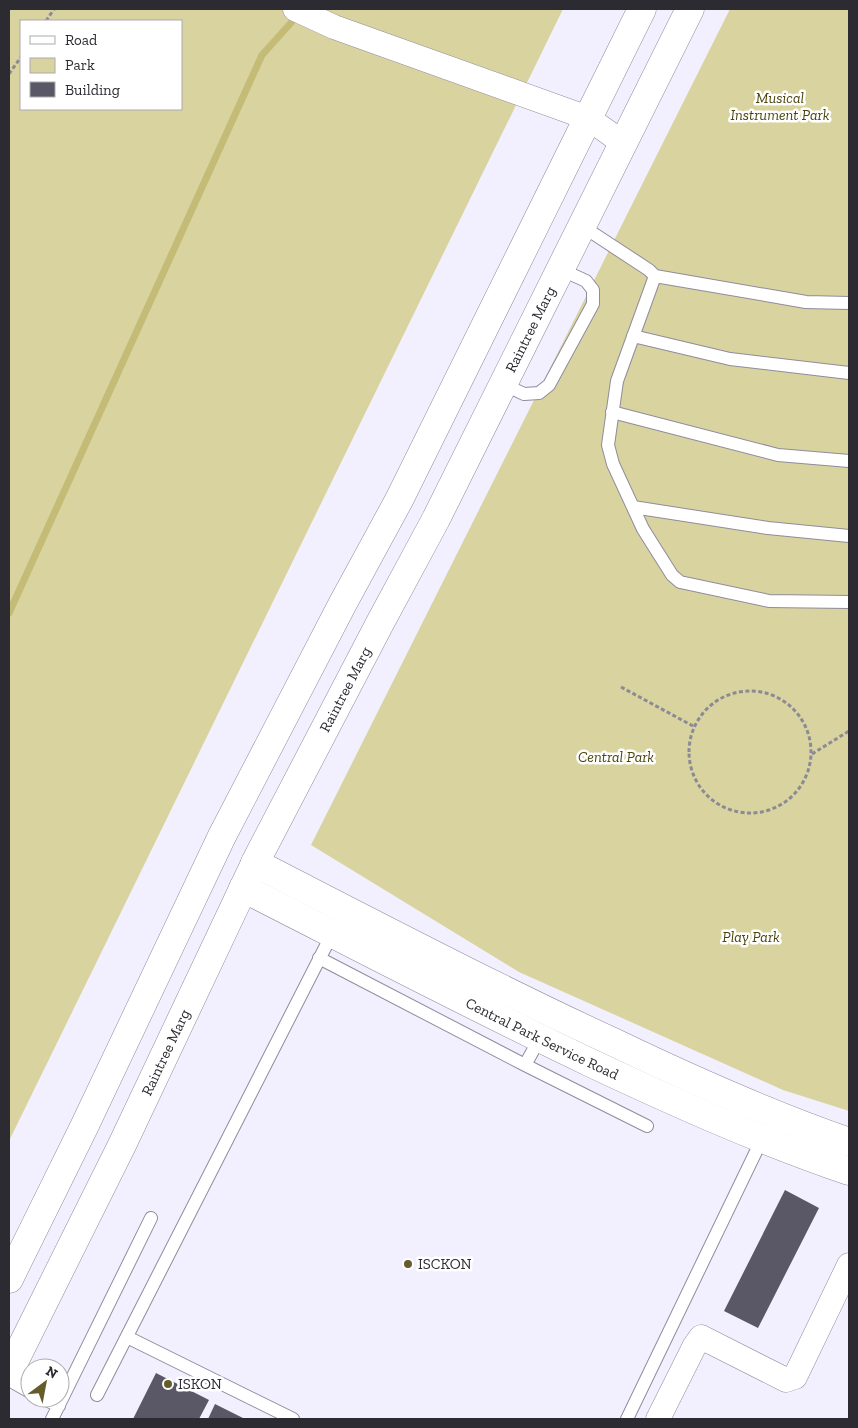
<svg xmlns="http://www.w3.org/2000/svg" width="858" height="1428" viewBox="0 0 858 1428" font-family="'Zilla Slab',serif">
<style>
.green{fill:#d9d39f;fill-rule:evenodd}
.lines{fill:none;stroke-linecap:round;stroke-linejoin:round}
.stream{stroke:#c4bc76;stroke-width:7}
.building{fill:#5a5866}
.lane-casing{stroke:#8f8c9c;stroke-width:14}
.street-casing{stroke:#8f8c9c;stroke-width:25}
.secondary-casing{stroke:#8f8c9c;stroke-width:29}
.primary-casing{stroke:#8f8c9c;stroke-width:29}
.path{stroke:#8c8a94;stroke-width:3;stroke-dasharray:4 2.5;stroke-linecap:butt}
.lane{stroke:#fff;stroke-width:12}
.street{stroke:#fff;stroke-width:24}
.secondary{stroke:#fff;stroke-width:28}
.primary{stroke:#fff;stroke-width:28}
.poi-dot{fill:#645d2a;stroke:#fff;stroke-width:2}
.labels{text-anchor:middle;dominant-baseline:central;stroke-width:5;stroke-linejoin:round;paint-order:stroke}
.park-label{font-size:15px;font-style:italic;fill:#4a440c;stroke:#fff}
.street-label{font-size:15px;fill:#2c2b31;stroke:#fff}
.poi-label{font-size:15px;fill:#2c2b31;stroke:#fff;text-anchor:start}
</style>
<rect width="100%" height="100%" fill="#f2f0fe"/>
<path class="green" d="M 9,9 L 563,9 L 9,1141 ZM 21,21 L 181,21 L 181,109 L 21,109 Z
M 730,9 L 849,9 L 849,1111 L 783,1090 L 519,972 L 311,845 Z"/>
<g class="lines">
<path class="stream" d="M 9,613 L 262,55 L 298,15"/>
</g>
<path class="building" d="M 785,1190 L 819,1208 L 758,1328 L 724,1311 Z
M 156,1373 L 209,1400 L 199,1419 L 133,1419 Z
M 215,1404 L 245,1419 L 208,1419 Z"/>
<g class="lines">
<defs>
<path id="lane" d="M 582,226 L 649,270 L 655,276 L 617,381 L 608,445 L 613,464 L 643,529 L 672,575 L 680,582 L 769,601 L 849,602
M 655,276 L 806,302 L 849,303
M 633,336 L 730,359 L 849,373
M 503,384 L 524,394 L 539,393 L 549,385 L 593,304 L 593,290 L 586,281 L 560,269
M 612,412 L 778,455 L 849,461
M 633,507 L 768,528 L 849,536
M 319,958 L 525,1065 L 647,1126
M 525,1065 L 540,1038
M 127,1337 L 293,1419
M 9,1380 L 30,1392
M 97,1395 L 332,934
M 42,1398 L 59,1406
M 52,1419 L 151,1218
M 627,1419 L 762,1139"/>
<path id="street" d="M 295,9 L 334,27 L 588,118 L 623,143
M 658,1419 L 694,1347 L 701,1337 L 786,1380 L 795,1377 L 849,1265"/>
<g id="secondary">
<path d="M 255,863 C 374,924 492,986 613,1042 C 690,1079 768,1114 849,1142"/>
<path id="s1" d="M 243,888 C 359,947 474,1007 591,1063 C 676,1103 761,1141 849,1171"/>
</g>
<g id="primary">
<path d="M 9,1279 L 84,1127 L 222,836 L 343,603 L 399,500 L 642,9"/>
<path id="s2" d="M 9,1372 L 122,1145 L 259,855 L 380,623 L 436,519 L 690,9"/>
</g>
</defs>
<use href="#lane" class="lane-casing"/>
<use href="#street" class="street-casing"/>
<use href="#secondary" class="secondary-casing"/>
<use href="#primary" class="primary-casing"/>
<path class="path" d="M 46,21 L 54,9
M 9,74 L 21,57
M 621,687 L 693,726
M689 752a61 61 0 1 1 122 0a61 61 0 1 1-122 0Z
M 812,754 L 849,731"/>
<use href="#lane" class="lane"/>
<use href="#street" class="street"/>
<use href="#secondary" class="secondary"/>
<use href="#primary" class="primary"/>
</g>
<g class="poi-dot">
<circle cx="408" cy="1264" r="5"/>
<circle cx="168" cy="1384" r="5"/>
</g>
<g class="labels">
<g class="park-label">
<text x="780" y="98">Musical<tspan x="780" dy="17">Instrument Park</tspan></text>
<text x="616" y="757">Central Park</text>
<text x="751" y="937">Play Park</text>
</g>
<g class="street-label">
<text stroke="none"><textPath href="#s2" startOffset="1166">Raintree Marg</textPath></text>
<text stroke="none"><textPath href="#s2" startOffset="761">Raintree Marg</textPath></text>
<text stroke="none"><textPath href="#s1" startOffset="335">Central Park Service Road</textPath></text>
<text stroke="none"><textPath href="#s2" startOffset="356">Raintree Marg</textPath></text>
</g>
<g class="poi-label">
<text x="418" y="1264">ISCKON</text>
<text x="178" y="1384">ISKON</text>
</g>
</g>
<rect width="858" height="1428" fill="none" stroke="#2c2b31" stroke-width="20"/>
<rect x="20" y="20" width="162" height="90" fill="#ffffff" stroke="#abaaad"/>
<rect x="30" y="36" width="25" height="8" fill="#ffffff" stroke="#abaaad"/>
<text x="65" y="45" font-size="15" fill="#2c2b31">Road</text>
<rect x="30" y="58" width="25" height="15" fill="#d9d39f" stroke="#abaaad"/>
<text x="65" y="70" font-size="15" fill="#2c2b31">Park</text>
<rect x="30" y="82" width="25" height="15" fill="#5a5866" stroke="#abaaad"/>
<text x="65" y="95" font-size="15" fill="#2c2b31">Building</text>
<g transform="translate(45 1383) rotate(32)"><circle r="24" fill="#ffffff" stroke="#abaaad"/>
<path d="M0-4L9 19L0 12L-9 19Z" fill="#645d2a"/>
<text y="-8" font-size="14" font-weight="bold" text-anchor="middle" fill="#2c2b31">N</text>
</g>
</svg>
